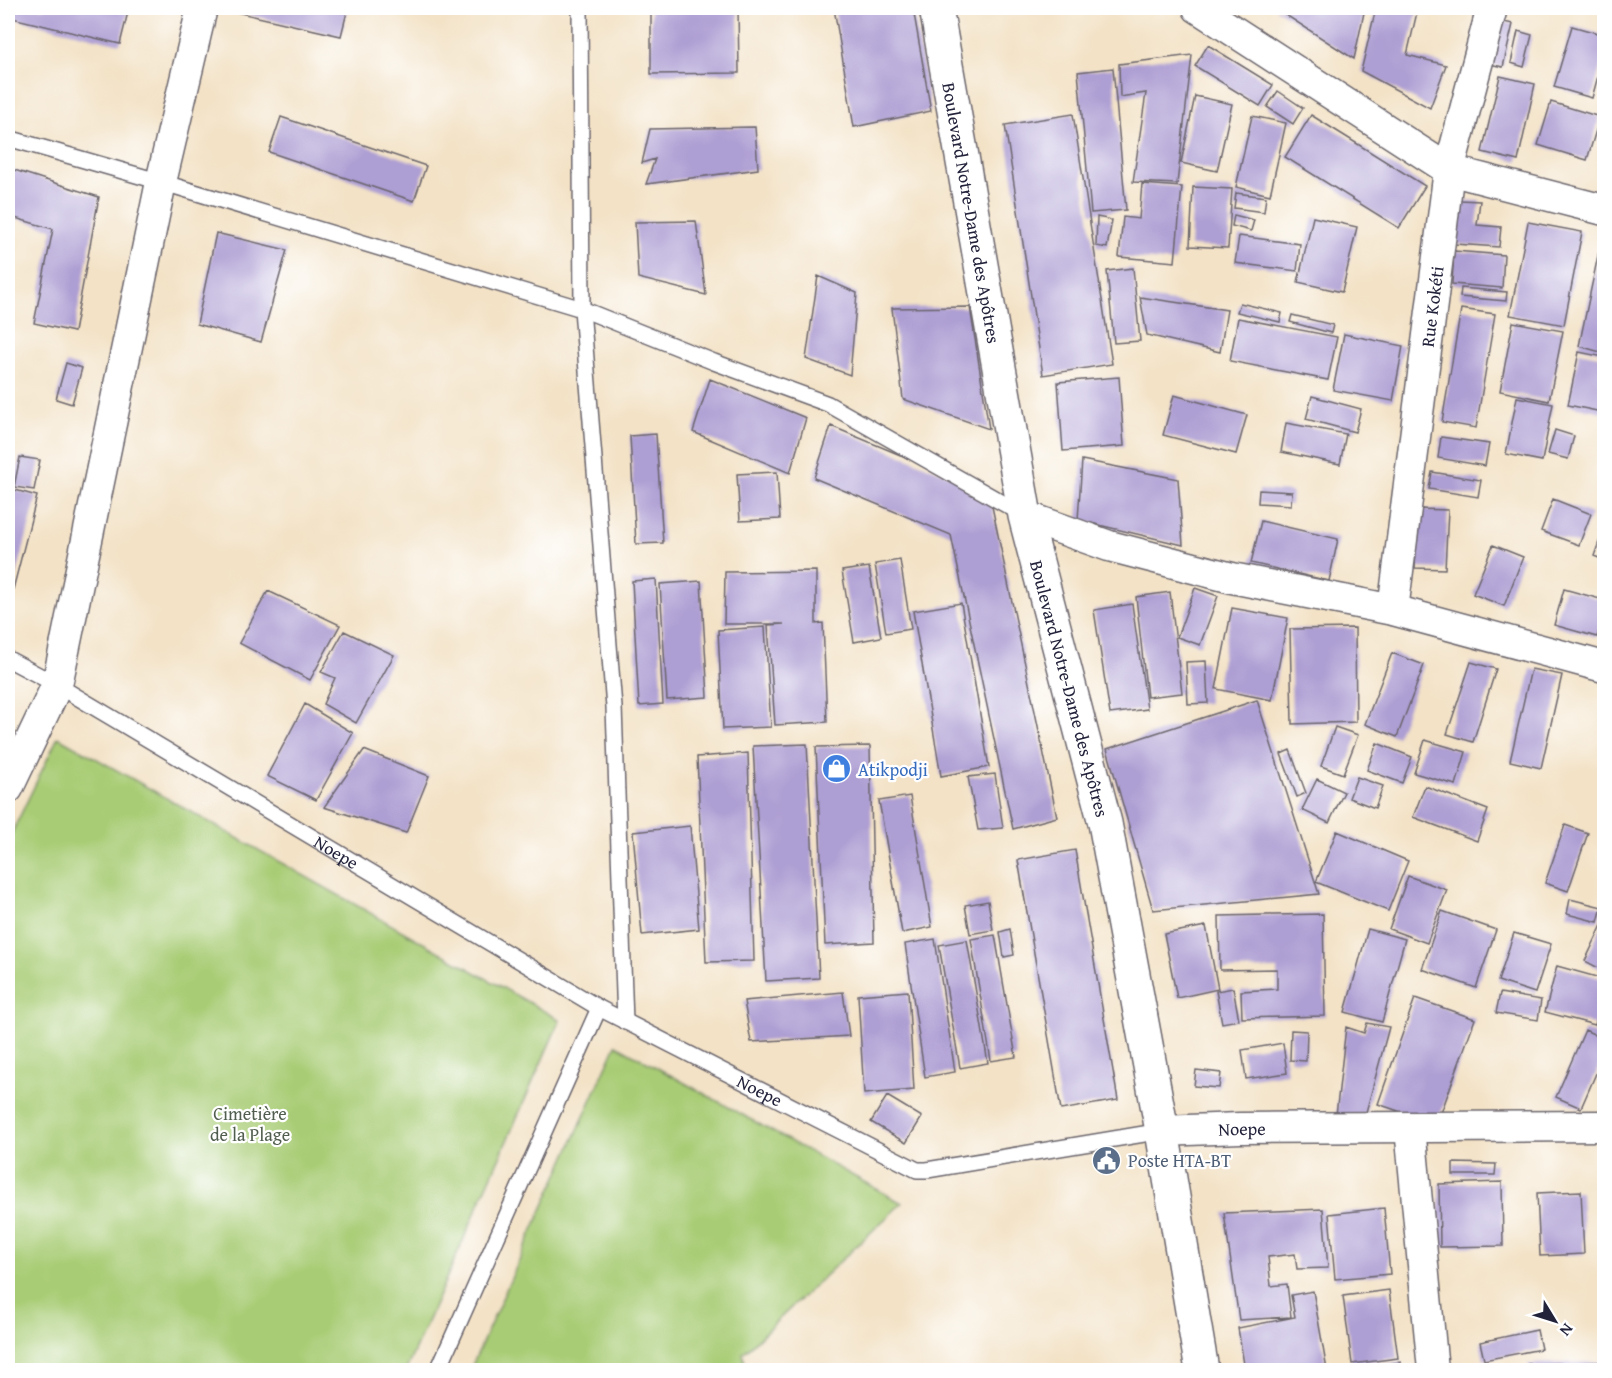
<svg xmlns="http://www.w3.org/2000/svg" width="1612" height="1378" viewBox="0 0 1612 1378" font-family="'Gentium Book Plus',serif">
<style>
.green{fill:#a8cc75;stroke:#657758;stroke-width:1.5}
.building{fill:#ad9ed3}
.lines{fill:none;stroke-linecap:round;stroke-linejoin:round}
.service-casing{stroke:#6b656c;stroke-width:18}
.minor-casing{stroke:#6b656c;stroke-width:33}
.tertiary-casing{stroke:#6b656c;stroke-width:36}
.service{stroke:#fff;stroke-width:15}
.minor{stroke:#fff;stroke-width:30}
.tertiary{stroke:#fff;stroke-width:33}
.labels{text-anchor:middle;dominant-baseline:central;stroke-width:4.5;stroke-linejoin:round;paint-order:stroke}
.street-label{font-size:18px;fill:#22223b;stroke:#fff}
.shop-label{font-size:18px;fill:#366cbe;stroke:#fff;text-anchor:start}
.park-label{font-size:18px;fill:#515e4f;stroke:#fff}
.service-label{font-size:18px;fill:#4e5e75;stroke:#fff;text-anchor:start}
</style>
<rect width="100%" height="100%" fill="#fff"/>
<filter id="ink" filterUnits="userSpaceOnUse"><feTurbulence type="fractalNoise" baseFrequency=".0167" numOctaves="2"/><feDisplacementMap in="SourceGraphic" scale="12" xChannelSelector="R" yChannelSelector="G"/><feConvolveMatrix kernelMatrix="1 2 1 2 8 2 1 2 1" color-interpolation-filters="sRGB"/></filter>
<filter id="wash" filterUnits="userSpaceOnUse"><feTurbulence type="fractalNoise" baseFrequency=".008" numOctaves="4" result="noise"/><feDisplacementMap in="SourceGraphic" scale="24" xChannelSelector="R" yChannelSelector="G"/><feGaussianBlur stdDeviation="1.35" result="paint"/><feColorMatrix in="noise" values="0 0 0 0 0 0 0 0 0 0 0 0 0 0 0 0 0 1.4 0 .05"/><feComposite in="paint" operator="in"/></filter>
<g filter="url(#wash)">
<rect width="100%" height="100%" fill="#f3e2c6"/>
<path class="green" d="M 58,737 L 560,1020 L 406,1370 L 8,1370 L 8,841 Z
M 616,1045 L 902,1203 L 743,1353 L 746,1370 L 470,1370 Z"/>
<g id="blocks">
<path class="building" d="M 8,8 L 129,8 L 120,44 L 8,17 Z
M 237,8 L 348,8 L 341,36 L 236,12 Z
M 651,8 L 738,8 L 739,73 L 651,74 Z
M 834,8 L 913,8 L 931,111 L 854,127 Z
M 1275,8 L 1365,8 L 1354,59 Z
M 1376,8 L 1418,8 L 1407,55 L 1446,65 L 1430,108 L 1361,71 Z
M 1495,20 L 1513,24 L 1503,67 L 1485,63 Z
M 1572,26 L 1604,35 L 1604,54 L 1592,98 L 1554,87 Z
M 1518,31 L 1532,35 L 1524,67 L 1511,63 Z
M 1208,45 L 1273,85 L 1260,106 L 1195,66 Z
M 1192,55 L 1177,184 L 1133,182 L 1146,93 L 1120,97 L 1119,64 Z
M 1113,68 L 1126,210 L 1091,213 L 1078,72 Z
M 1500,76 L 1535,84 L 1518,161 L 1482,152 Z
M 1278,91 L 1303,108 L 1293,124 L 1267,107 Z
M 1195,96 L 1232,104 L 1217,171 L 1181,163 Z
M 1551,102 L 1600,117 L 1587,160 L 1538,145 Z
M 1073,114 L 1112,364 L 1043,375 L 1005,125 Z
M 1311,115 L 1425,186 L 1399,228 L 1285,157 Z
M 1252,116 L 1286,123 L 1270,195 L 1236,187 Z
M 281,117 L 426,166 L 414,201 L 269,152 Z
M 755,127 L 758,169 L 646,184 L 655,159 L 642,163 L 650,129 Z
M 8,168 L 99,197 L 74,332 L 34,323 L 53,229 L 8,216 Z
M 1142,184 L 1182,187 L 1175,262 L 1119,257 L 1123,217 L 1139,219 Z
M 1193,187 L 1232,189 L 1228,248 L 1190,246 Z
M 1236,193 L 1266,197 L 1264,212 L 1234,208 Z
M 1459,200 L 1480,201 L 1477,225 L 1501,227 L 1499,247 L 1455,244 Z
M 1234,215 L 1254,220 L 1251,231 L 1232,226 Z
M 1097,217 L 1112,220 L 1107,248 L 1096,246 Z
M 1313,217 L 1357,227 L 1342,292 L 1298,282 Z
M 696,221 L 706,295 L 638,278 L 635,222 Z
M 1528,222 L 1582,232 L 1564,325 L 1510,315 Z
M 216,233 L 287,250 L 261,342 L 197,324 Z
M 1239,236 L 1300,244 L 1297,271 L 1235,263 Z
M 1600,246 L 1604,247 L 1604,353 L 1579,346 Z
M 1454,251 L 1504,255 L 1502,288 L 1452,284 Z
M 1133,268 L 1140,341 L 1114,343 L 1107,271 Z
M 818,276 L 857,293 L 850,375 L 806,359 Z
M 1461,288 L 1507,292 L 1506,301 L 1460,297 Z
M 1140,297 L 1227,310 L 1220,352 L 1147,335 Z
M 1240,303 L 1282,313 L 1280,322 L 1237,312 Z
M 970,307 L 989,429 L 903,399 L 892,308 Z
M 1461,309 L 1495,314 L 1476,428 L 1442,422 Z
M 1292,315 L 1333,325 L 1331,333 L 1290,322 Z
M 1238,318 L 1337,337 L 1328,380 L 1230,361 Z
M 1513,322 L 1563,331 L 1549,401 L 1500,391 Z
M 1344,334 L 1403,346 L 1393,401 L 1333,390 Z
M 1579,352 L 1604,357 L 1604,399 L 1602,412 L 1568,405 Z
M 66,363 L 82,368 L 72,404 L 56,399 Z
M 1119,377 L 1124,446 L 1063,451 L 1058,382 Z
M 710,379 L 806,418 L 790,473 L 693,432 Z
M 1174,395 L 1247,415 L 1236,454 L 1163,435 Z
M 1312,396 L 1361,409 L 1355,432 L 1306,419 Z
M 1517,397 L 1553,404 L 1542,461 L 1506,454 Z
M 1286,423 L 1346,434 L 1340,464 L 1281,452 Z
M 831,426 L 989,492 L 1057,817 L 1013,829 L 951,535 L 814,478 Z
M 1555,430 L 1574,436 L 1568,459 L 1548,454 Z
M 656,434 L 663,543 L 636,544 L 630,436 Z
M 1441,437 L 1489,444 L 1485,466 L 1438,458 Z
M 20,457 L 40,460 L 34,490 L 14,487 Z
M 1082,460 L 1178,479 L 1183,545 L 1078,520 Z
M 777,472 L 780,519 L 740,521 L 737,474 Z
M 1432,472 L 1481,480 L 1478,497 L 1429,489 Z
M 8,488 L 37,496 L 8,609 Z
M 1259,490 L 1292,492 L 1291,505 L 1258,503 Z
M 1553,499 L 1591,514 L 1579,545 L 1541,531 Z
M 1418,509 L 1448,510 L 1445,569 L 1415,568 Z
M 1261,521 L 1338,539 L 1329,581 L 1251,563 Z
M 1604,528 L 1604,560 L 1594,556 Z
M 1493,545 L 1523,557 L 1504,606 L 1473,594 Z
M 900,560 L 911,629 L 886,633 L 875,564 Z
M 869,567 L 881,637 L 854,642 L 842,571 Z
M 816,571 L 816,624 L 823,623 L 827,722 L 775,725 L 768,625 L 784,624 L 724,624 L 725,572 Z
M 656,579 L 663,704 L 639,706 L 632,581 Z
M 701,581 L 708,697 L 667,700 L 660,584 Z
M 1195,588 L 1218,596 L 1200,645 L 1177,637 Z
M 1564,589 L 1604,600 L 1604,612 L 1597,637 L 1554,625 Z
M 268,591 L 340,625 L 310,680 L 239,643 Z
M 1170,592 L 1182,693 L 1147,697 L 1136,597 Z
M 961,603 L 989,767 L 941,776 L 913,611 Z
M 1132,604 L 1147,709 L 1110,714 L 1094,610 Z
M 1232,608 L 1288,618 L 1272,700 L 1216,689 Z
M 765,627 L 771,727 L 723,729 L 718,630 Z
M 1355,628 L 1356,722 L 1292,724 L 1290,629 Z
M 344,631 L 394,655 L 356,723 L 323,704 L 335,678 L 321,672 Z
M 1392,653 L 1424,665 L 1397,737 L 1365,724 Z
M 1206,661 L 1208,703 L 1188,704 L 1186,662 Z
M 1471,662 L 1496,669 L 1473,742 L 1447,734 Z
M 1531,669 L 1562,675 L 1541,768 L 1510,761 Z
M 1257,700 L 1319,894 L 1153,910 L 1107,749 Z
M 305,704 L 353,733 L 316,800 L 267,776 Z
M 1335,727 L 1358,735 L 1343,774 L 1321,766 Z
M 1425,740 L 1466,752 L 1456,785 L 1414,773 Z
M 1377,743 L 1412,757 L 1402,783 L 1367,770 Z
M 807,744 L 819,978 L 766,981 L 753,746 Z
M 870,746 L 874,942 L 825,945 L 816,747 Z
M 364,750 L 429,776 L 406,833 L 324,807 Z
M 1290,750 L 1306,793 L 1297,797 L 1281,754 Z
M 748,753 L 754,961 L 706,962 L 697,757 Z
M 995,774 L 1003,828 L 978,830 L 968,777 Z
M 1357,777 L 1383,786 L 1375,808 L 1349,798 Z
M 1317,779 L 1344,792 L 1329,823 L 1302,810 Z
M 1425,786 L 1488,810 L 1477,841 L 1413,817 Z
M 910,796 L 932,927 L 902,933 L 879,801 Z
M 1565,825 L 1588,833 L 1568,891 L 1545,883 Z
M 690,826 L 699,929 L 642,935 L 633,832 Z
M 1337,831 L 1408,861 L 1388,911 L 1316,882 Z
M 1075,850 L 1118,1100 L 1061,1110 L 1018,860 Z
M 1408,876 L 1447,890 L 1427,943 L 1389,929 Z
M 1570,899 L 1602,907 L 1598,922 L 1567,914 Z
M 988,901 L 993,930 L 970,934 L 965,905 Z
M 1442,911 L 1496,930 L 1476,988 L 1422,969 Z
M 1323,914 L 1325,1016 L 1242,1018 L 1241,991 L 1277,989 L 1277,969 L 1220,970 L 1219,916 Z
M 1604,921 L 1604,971 L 1585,961 Z
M 1206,926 L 1218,989 L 1177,998 L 1164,934 Z
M 1010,929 L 1014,955 L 1004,957 L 1000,932 Z
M 1368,929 L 1405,939 L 1382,1022 L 1345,1012 Z
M 1514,933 L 1551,944 L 1535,993 L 1498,981 Z
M 995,935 L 1016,1057 L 991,1061 L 971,939 Z
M 935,939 L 955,1072 L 925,1077 L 905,944 Z
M 967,940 L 988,1063 L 960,1068 L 939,945 Z
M 1557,966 L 1604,979 L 1604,990 L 1595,1025 L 1545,1012 Z
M 1233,988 L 1239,1020 L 1222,1023 L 1216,991 Z
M 908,991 L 914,1090 L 864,1094 L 858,995 Z
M 843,992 L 849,1036 L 751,1042 L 744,1001 Z
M 1500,993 L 1541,1000 L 1538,1020 L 1496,1013 Z
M 1415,998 L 1475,1019 L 1437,1124 L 1378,1104 Z
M 1367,1023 L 1389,1027 L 1365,1116 L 1336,1115 L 1346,1027 L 1364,1033 Z
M 1291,1030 L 1307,1031 L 1306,1061 L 1290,1060 Z
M 1585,1030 L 1604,1039 L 1604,1055 L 1581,1108 L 1556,1097 Z
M 1283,1043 L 1287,1073 L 1246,1079 L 1242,1050 Z
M 1196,1070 L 1221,1073 L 1219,1088 L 1194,1086 Z
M 887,1096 L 922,1117 L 906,1143 L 871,1122 Z
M 1453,1163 L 1496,1164 L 1495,1175 L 1453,1175 Z
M 1502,1182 L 1503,1246 L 1440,1247 L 1439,1184 Z
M 1581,1191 L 1584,1254 L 1540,1256 L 1537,1193 Z
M 1384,1208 L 1390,1274 L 1335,1279 L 1329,1214 Z
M 1323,1209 L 1328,1268 L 1297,1269 L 1295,1254 L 1268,1257 L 1271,1286 L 1287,1284 L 1291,1317 L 1239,1320 L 1224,1213 Z
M 1389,1290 L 1398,1358 L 1352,1364 L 1343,1296 Z
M 1313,1291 L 1327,1370 L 1245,1370 L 1238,1328 L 1295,1317 L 1291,1295 Z
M 1537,1330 L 1541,1349 L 1484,1360 L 1480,1342 Z
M 1401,1362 L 1402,1370 L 1343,1370 L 1343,1369 Z
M 1604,1362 L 1604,1370 L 1529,1370 L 1528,1364 Z"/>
</g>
</g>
<g filter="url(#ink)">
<use href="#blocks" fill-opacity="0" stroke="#6b656c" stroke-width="1.5"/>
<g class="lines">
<defs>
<g id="service">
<path d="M 580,8 L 582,309 L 614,707 L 625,1022"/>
<path d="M 8,138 L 161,182 L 582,309 L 714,362 L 828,404 L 1024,515"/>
<path id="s1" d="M 8,659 L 57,685 L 599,1008 L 917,1170 L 927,1170 L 1162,1131"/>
<path d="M 438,1370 L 599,1008"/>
</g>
<g id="minor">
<path d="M 1198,8 L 1449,170 L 1604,210"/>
<path d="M 1025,516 L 1109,546 L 1232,578 L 1393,610 L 1604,667"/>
<path id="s2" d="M 1393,610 L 1449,170 L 1492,8"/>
<path d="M 8,788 L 57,685 L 161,182 L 202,8"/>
<path d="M 1410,1128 L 1433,1370"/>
<path id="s3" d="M 1162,1131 L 1240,1128 L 1604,1126"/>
</g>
<g id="tertiary">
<path id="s4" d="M 936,8 L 1025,516 L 1105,823 L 1162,1131 L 1202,1370"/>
</g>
</defs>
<use href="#service" class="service-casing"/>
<use href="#minor" class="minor-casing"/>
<use href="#tertiary" class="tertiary-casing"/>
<use href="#service" class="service"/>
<use href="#minor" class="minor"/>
<use href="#tertiary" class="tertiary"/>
</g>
</g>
<defs>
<symbol id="shop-disc" viewBox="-11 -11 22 22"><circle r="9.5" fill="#3f7fe0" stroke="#fff"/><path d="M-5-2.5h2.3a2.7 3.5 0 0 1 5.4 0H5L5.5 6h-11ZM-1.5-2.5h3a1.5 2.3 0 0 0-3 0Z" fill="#fff"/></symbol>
<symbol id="civic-disc" viewBox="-11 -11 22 22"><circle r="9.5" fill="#5c6f8a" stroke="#fff"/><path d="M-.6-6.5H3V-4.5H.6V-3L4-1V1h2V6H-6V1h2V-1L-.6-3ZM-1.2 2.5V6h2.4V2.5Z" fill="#fff"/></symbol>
</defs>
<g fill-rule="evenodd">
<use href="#shop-disc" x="820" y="752" width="33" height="33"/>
<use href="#civic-disc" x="1090" y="1144" width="33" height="33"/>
</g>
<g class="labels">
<g class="street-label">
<text stroke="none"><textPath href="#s4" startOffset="208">Boulevard Notre-Dame des Apôtres</textPath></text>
<text stroke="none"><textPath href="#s2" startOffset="306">Rue Kokéti</textPath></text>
<text stroke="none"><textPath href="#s4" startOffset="694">Boulevard Notre-Dame des Apôtres</textPath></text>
<text stroke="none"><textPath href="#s1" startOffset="381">Noepe</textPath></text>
<text stroke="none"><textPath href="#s1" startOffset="867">Noepe</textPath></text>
<text stroke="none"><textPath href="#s3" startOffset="80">Noepe</textPath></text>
</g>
<g class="shop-label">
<text x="858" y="769">Atikpodji</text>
</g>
<g class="park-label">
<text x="250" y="1113">Cimetière<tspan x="250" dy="21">de la Plage</tspan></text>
</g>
<g class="service-label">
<text x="1128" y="1160">Poste HTA-BT</text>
</g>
</g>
<rect width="1612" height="1378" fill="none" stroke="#fff" stroke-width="30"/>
<g transform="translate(1555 1321) rotate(128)" stroke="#ffffff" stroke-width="4.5" paint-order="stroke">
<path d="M0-4.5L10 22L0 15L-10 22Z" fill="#22223b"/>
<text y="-9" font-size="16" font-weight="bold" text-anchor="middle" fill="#22223b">N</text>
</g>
</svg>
